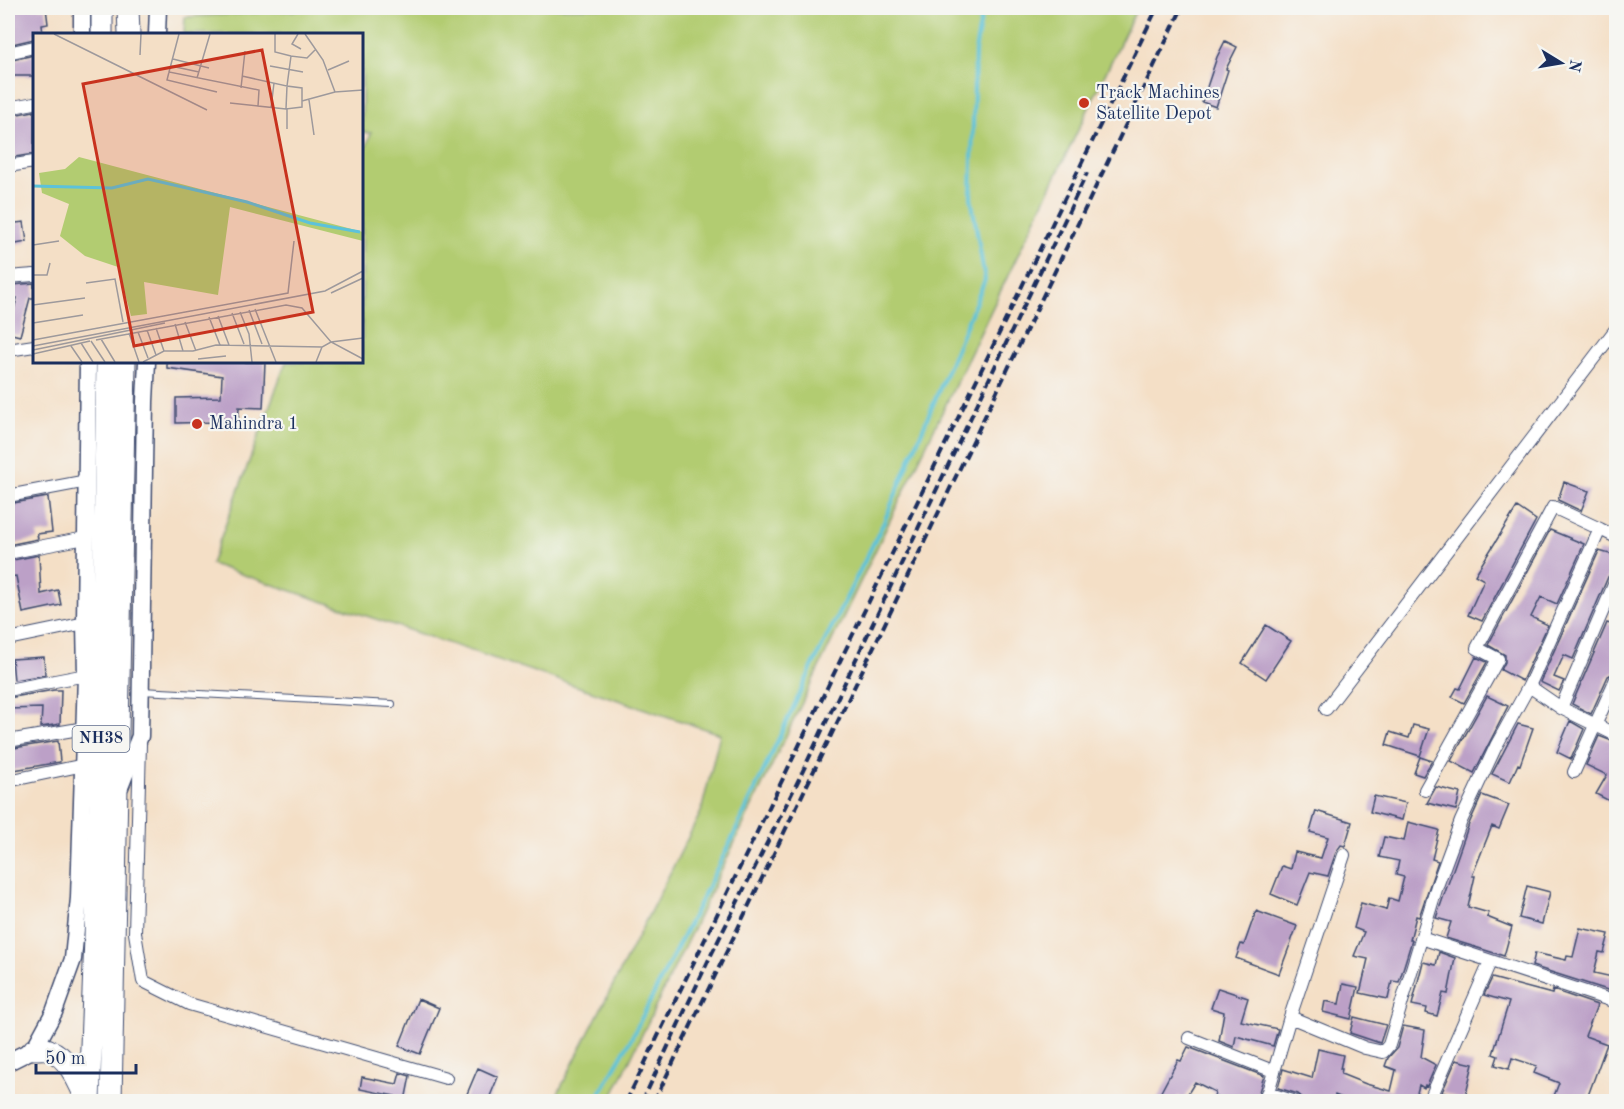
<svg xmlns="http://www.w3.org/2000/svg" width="1624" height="1109" viewBox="0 0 1624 1109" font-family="'Old Standard TT',serif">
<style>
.green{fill:#b2cc71;stroke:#667e68;stroke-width:1.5}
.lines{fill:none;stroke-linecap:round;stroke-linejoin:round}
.stream{stroke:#5cc2da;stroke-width:4}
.building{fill:#bca0c7}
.lane-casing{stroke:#3c496e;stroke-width:8}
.street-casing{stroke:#3c496e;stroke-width:14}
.secondary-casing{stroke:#3c496e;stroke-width:19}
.highway-casing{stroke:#3c496e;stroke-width:23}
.lane{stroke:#fff;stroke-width:6}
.street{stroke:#fff;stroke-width:12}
.secondary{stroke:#fff;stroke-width:16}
.highway{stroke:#fff;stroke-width:21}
.rail{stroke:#1b2f5e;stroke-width:4;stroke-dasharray:9 4.5;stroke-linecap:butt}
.poi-dot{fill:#c8321e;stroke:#f6f6f2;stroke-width:2}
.labels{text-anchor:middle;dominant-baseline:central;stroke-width:4.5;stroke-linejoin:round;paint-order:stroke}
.shield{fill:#f6f6f2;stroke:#5d6b8a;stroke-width:1.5}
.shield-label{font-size:16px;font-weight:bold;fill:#1b2f5e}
.poi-label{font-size:18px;fill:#1b2f5e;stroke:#f6f6f2;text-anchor:start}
.inset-river{fill:none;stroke:#5cc2da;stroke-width:3}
.inset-road{fill:none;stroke:#9d999c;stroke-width:1.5}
.view{fill:#c8321e;fill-opacity:0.15;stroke:#c8321e;stroke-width:3}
.inset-edge{fill:none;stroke:#1b2f5e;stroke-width:3}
</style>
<rect width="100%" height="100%" fill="#f6f6f2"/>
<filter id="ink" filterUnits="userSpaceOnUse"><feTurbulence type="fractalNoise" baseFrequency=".0167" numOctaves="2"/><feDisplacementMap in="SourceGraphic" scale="12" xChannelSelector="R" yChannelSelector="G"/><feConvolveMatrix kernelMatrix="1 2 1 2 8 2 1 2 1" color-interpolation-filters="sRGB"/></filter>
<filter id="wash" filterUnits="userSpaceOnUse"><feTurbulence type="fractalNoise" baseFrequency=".008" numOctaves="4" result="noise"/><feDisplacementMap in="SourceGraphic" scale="24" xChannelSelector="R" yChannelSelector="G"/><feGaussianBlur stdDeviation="1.35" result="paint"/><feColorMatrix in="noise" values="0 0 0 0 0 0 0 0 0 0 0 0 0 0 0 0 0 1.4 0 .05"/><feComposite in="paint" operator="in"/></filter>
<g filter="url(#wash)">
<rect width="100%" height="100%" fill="#f4dfc6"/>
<path class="green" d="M 333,8 L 1137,8 L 610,1101 L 554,1101 L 701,812 L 720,734 L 211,564 L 286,362 L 362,362 L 362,160 L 371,133 L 362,132 L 362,34 L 184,34 L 185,17 Z"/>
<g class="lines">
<path class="stream" d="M 595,1102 L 631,1039 L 730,843 L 814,663 L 884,522 L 985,280 L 971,197 L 975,51 L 983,8"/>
</g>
<g id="blocks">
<path class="building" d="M 8,8 L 46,8 L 48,24 L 42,25 L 43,34 L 34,34 L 34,39 L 8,45 Z
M 1225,41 L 1237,47 L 1226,69 L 1228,70 L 1216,107 L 1202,102 L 1217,57 Z
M 34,55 L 34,76 L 8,76 L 8,61 Z
M 34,111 L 34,154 L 8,158 L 8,116 Z
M 24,222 L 27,242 L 10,245 L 8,224 Z
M 34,283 L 34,298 L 30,298 L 20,336 L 8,333 L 17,298 L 13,298 L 13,285 Z
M 167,362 L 265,362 L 263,408 L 239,407 L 238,424 L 220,422 L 176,423 L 176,398 L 221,397 L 222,376 L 167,368 Z
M 1564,482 L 1589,491 L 1581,511 L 1558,500 Z
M 48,497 L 52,532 L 37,534 L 38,539 L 8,545 L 8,504 Z
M 1517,507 L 1536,520 L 1482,621 L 1468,615 L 1484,580 L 1475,575 Z
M 1550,530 L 1584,544 L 1557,604 L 1541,597 L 1531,617 L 1548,625 L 1522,681 L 1501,670 L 1505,662 L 1505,655 L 1488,645 Z
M 1599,551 L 1617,556 L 1617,572 L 1612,573 L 1608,577 L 1573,659 L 1564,655 L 1554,677 L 1564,681 L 1559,691 L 1540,682 Z
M 39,555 L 41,594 L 58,590 L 61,605 L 23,613 L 16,576 L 8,577 L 8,561 Z
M 1607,623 L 1617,626 L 1617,671 L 1608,676 L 1591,714 L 1572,704 Z
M 1266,625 L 1291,641 L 1266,679 L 1242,663 Z
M 44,657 L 45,675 L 14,680 L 12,659 Z
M 1476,657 L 1487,662 L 1464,703 L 1452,697 L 1457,688 L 1460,689 Z
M 54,690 L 61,690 L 60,724 L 41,727 L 42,708 L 8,709 L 8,698 Z
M 1487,696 L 1508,706 L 1474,773 L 1451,761 Z
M 1570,721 L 1584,729 L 1571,759 L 1557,752 Z
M 1518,724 L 1533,728 L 1520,765 L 1518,764 L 1510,782 L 1492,774 Z
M 1413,725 L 1429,729 L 1420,756 L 1386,745 L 1390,732 L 1409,738 Z
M 1599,736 L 1617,743 L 1617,805 L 1596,794 L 1607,775 L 1586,765 Z
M 58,741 L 60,762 L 8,771 L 8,749 Z
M 1420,757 L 1432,761 L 1423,776 L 1414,773 Z
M 1436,787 L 1460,793 L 1456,810 L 1427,803 Z
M 1482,795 L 1509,805 L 1499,829 L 1492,826 L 1472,876 L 1475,876 L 1468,907 L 1489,913 L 1487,917 L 1512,927 L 1504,956 L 1446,938 L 1451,922 L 1436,918 L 1469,824 Z
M 1374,796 L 1406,803 L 1402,820 L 1370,812 Z
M 1316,811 L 1352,822 L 1345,846 L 1341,845 L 1336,852 L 1328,876 L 1310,872 L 1297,905 L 1271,894 L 1282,866 L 1291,869 L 1295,852 L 1321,858 L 1328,837 L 1310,832 Z
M 1408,822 L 1439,830 L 1432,859 L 1438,861 L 1419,917 L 1416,916 L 1410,940 L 1412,940 L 1399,982 L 1392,981 L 1388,999 L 1360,993 L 1368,959 L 1354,956 L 1364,932 L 1354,928 L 1361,903 L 1386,910 L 1389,898 L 1398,901 L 1404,877 L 1396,875 L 1399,861 L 1379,857 L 1384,837 L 1404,841 Z
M 1527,886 L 1550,892 L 1542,924 L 1519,918 Z
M 1256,911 L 1297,926 L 1279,974 L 1236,958 L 1241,944 L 1244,945 Z
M 1580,928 L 1609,934 L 1604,953 L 1599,952 L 1594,973 L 1617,978 L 1617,993 L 1532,966 L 1535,953 L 1566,960 L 1567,956 L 1573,957 Z
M 1439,952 L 1455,958 L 1448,994 L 1443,993 L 1437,1016 L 1426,1013 L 1427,1008 L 1412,1005 L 1423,962 L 1436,965 Z
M 1492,978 L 1552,994 L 1553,990 L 1597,1005 L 1585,1036 L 1607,1044 L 1586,1101 L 1552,1101 L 1559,1083 L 1534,1073 L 1537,1066 L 1512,1058 L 1509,1069 L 1495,1065 L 1498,1056 L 1493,1054 L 1509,1002 L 1484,995 Z
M 1343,984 L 1358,987 L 1351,1019 L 1323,1012 L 1325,1001 L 1339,1004 Z
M 1218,988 L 1248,998 L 1241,1021 L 1278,1029 L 1273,1046 L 1236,1036 L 1234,1047 L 1219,1041 L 1224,1012 L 1211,1008 Z
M 418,999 L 439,1008 L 420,1054 L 399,1046 Z
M 1354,1017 L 1386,1025 L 1380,1043 L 1350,1033 Z
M 1403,1026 L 1425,1030 L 1421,1057 L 1436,1065 L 1427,1086 L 1425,1085 L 1424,1088 L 1419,1085 L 1415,1101 L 1350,1101 L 1335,1095 L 1334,1101 L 1326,1101 L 1303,1098 L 1298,1094 L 1278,1088 L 1283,1069 L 1312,1078 L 1318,1049 L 1343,1055 L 1340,1069 L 1342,1069 L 1341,1074 L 1366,1084 L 1391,1091 L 1396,1070 L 1385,1066 L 1388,1058 L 1397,1048 Z
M 1188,1047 L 1264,1076 L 1256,1101 L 1235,1101 L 1214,1097 L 1215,1092 L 1195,1082 L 1184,1100 L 1178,1096 L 1176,1101 L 1156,1101 L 1178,1060 L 1181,1061 Z
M 1456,1060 L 1473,1064 L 1464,1101 L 1442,1092 Z
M 478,1068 L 498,1077 L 488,1101 L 464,1101 Z
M 400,1073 L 410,1076 L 405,1101 L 393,1101 L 395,1096 L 360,1089 L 362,1077 L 397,1084 Z"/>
</g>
</g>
<g filter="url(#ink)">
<use href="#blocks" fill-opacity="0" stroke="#3c496e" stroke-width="1.5"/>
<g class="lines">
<defs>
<path id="lane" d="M 141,691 L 392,704"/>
<path id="street" d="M 8,53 L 34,47
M 8,108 L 34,103
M 8,166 L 34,162
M 8,277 L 34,275
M 8,350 L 34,346
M 8,496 L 87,481
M 8,553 L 85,538
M 8,639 L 85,623
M 1529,686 L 1561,708 L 1616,735
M 8,690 L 86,675
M 1561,708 L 1616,580
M 1326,709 L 1616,329
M 8,741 L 85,728
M 140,744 L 135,933 L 143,981 L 189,1004 L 446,1078
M 1574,772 L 1616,679
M 8,781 L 84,765
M 1425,790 L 1498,659 L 1477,648 L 1553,507 L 1600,529
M 1421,938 L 1616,1002
M 1290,1017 L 1344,855
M 1189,1038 L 1273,1071
M 1267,1093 L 1296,1102
M 1265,1102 L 1290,1017 L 1365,1048 L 1383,1052 L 1389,1045 L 1437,886 L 1461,821 L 1496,746 L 1529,686 L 1600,529 L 1616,537
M 1429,1102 L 1490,962"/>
<path id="secondary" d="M 82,34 L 82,8
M 157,34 L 158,8
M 120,787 L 140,736 L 145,401 L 147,362
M 8,1062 L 34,1049 L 54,1012 L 73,959 L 79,898 L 86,675 L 85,623 L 88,362"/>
<path id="highway" d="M 102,8 L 102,34
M 128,8 L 129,34
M 34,1049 C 38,1049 45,1048 49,1050 C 69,1057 79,1084 87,1101
M 89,1102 L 100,799 L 107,362
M 111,1102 L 125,362"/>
</defs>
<use href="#lane" class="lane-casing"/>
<use href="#street" class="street-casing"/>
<use href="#secondary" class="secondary-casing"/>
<use href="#highway" class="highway-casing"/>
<use href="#lane" class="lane"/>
<use href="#street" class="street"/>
<use href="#secondary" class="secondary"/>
<use href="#highway" class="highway"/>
<path class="rail" d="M 626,1102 L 1157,8
M 642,1102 L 710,957 L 799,779 L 1087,173
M 654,1102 L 1182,8"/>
</g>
</g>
<g class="poi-dot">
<circle cx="1084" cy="103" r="6"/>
<circle cx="197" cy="424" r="6"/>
</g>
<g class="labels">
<rect class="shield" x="72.5" y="726" width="57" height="26" rx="4.5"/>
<g class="shield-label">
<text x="101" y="739">NH38</text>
</g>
<g class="poi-label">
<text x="1096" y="93">Track Machines<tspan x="1096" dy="21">Satellite Depot</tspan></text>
<text x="209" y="424">Mahindra 1</text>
</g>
</g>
<g transform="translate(33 33)">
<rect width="330" height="330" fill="#f4dfc6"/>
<path d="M 46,124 L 330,199 L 330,208 L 197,174 L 185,262 L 111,249 L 114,281 L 98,283 L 85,234 L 52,223 L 27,203 L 36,171 L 9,160 L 6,140 L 32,136 Z" fill="#b2cc71"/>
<path class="inset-river" d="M 0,153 L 79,155 L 115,146 L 214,169 L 277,190 L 327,199"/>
<path class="inset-road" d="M 21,1 L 174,77M 146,1 L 136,39 L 226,57 L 225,73 L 253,76M 242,1 L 242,19 L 258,23M 265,1 L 259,11 L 268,16M 272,1 L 290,27 L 302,59 L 330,57M 282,17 L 274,25 L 258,23 L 254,53 L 269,55 L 269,68 L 302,59M 107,22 L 108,1M 140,26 L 176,35M 138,33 L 166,39M 237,33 L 270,39M 295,37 L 316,28M 136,39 L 134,47 L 184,59M 209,43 L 254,53 L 253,76 L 269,74 L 269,68M 164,45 L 177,1M 208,55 L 212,18M 276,67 L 281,102M 197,70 L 225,73M 238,75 L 241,50M 254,96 L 254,75M 0,212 L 26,208M 0,242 L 14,242 L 17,230M 53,250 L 82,246 L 90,289M 298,260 L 330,245M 0,272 L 52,265M 222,276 L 243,329M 216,277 L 229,311M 207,279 L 216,301 L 219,329M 199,280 L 211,311M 185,283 L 196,312M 176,284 L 187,312M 152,289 L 163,318M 0,290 L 50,282M 142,291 L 150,318M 123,295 L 131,318M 114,297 L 123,322M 105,299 L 115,325M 96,300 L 106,329M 68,306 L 82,329M 0,307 L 255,260 L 261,208M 63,307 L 253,272 L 269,275 L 298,309 L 330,326M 58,308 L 72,329M 48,310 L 60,329M 0,313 L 292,258 L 330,238M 38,313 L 49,329M 0,317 L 132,290M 0,321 L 57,308M 165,326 L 193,323M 110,329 L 131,318 L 160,318 L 183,312 L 289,314M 283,329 L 289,314 L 298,309 L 330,305"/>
<path class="view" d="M 229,17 L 280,279 L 101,313 L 50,51 Z"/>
<rect width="330" height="330" class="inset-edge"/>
</g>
<rect width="1624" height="1109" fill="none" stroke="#f6f6f2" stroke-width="30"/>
<g transform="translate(1561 63) rotate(101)" stroke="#f6f6f2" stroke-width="4.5" paint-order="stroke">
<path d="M0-4.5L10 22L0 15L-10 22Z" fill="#1b2f5e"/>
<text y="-9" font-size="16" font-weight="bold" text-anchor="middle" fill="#1b2f5e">N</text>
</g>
<path d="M36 1064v9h100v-9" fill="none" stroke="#1b2f5e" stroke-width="3"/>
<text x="45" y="1064" font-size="18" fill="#1b2f5e" stroke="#f6f6f2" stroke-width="4.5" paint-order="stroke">50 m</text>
</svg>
